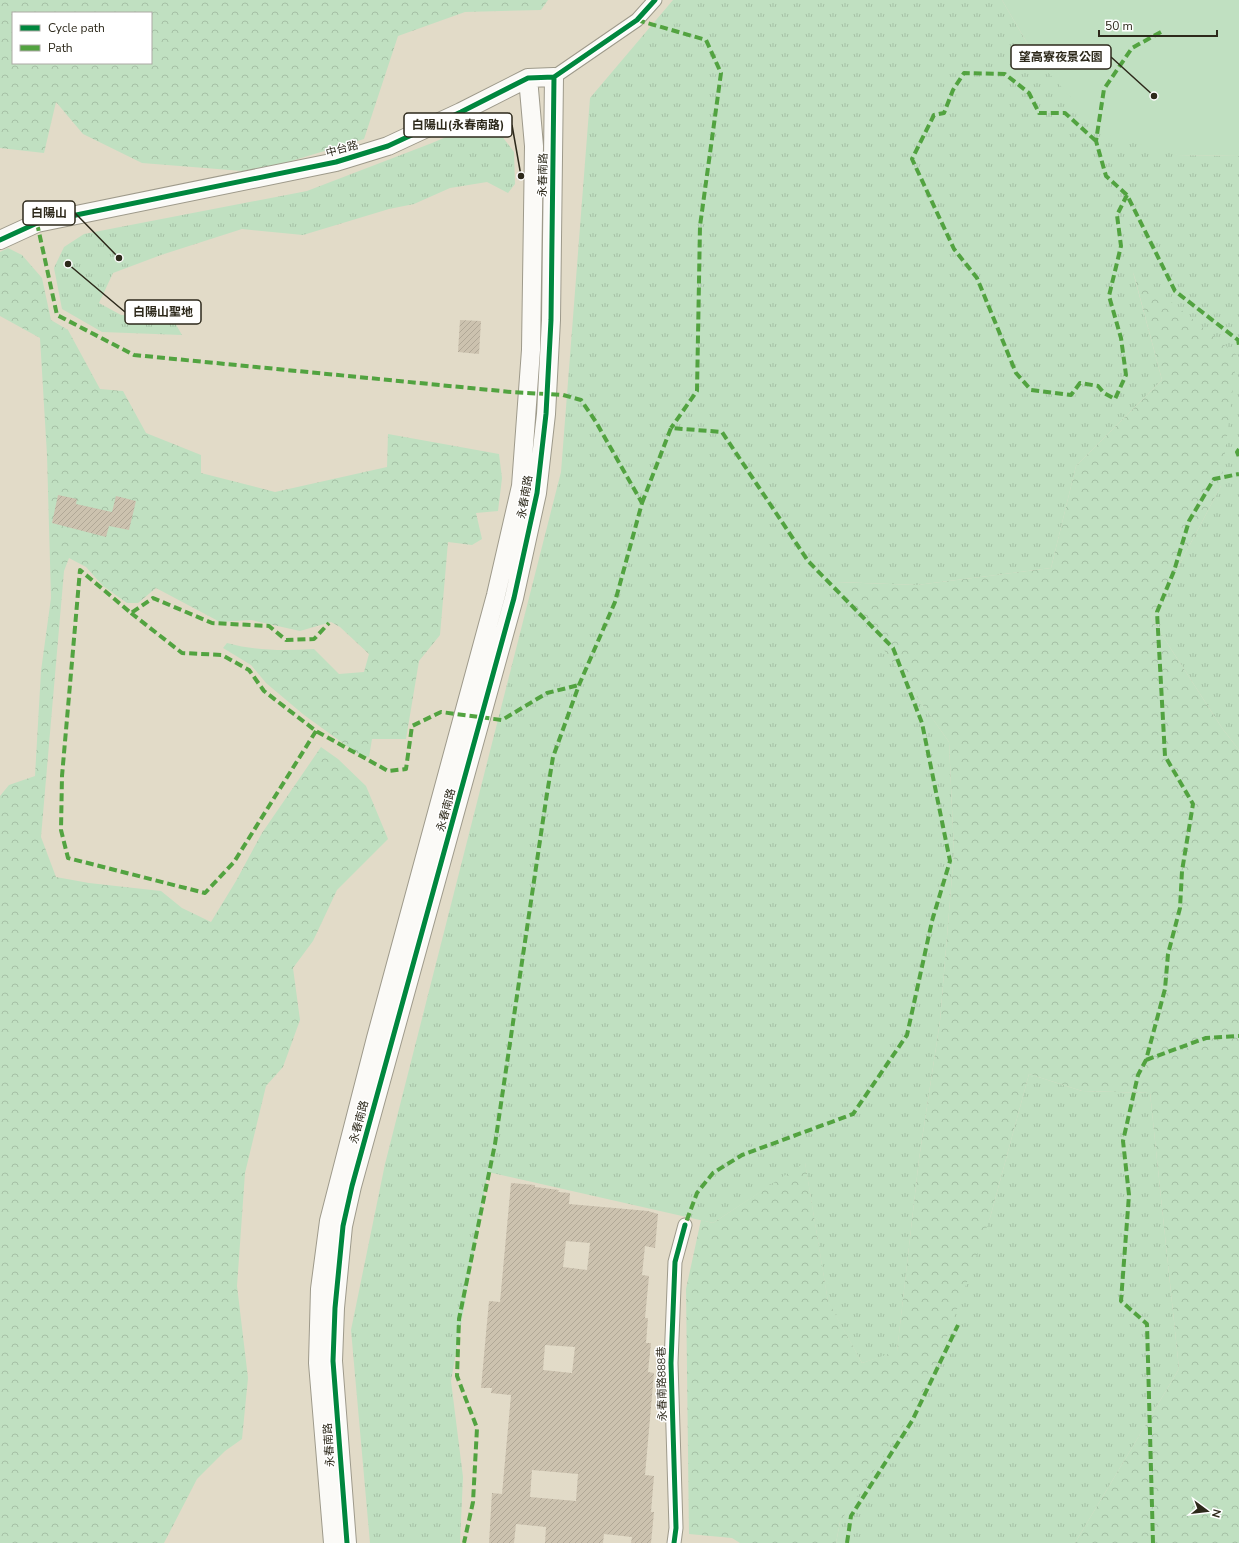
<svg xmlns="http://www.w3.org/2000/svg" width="1239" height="1543" viewBox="0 0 1239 1543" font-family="'Nunito Sans','Noto Sans TC',sans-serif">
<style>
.grass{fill:url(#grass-tufts)}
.forest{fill:url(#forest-crowns);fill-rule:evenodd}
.park{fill:#c0e0c1}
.building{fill:url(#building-hatch);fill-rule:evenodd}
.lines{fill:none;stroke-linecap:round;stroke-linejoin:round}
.street-casing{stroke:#9e9a8b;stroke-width:15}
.secondary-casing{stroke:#9e9a8b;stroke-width:20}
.street{stroke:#fbfaf7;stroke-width:13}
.secondary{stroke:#fbfaf7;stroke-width:18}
.quiet{stroke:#52a340;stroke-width:4;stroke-dasharray:8 4;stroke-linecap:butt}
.cycleway-casing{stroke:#fff;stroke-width:8}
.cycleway{stroke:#00873e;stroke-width:5}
.labels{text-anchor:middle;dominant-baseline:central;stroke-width:3;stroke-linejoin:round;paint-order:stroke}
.street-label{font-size:11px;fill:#2d291b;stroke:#fff}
.leader{fill:none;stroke:#2d291b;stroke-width:1.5}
.callout-dot{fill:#2d291b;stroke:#fff;stroke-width:1.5}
.callout{fill:#fff;stroke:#2d291b;stroke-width:1.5}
.callout-label{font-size:12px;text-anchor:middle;font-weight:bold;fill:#2d291b}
</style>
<defs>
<pattern id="grass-tufts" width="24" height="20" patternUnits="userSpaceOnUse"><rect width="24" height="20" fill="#c0e0c1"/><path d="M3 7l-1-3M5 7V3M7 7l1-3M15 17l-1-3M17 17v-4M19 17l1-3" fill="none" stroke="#a5c0a5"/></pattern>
<pattern id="forest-crowns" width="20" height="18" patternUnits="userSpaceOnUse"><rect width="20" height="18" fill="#c0e0c1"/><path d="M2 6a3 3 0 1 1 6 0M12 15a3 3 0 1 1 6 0" fill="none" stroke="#a5c0a5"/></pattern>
<pattern id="building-hatch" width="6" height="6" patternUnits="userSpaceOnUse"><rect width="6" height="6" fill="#ccc2af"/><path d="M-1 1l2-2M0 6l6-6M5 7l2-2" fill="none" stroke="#b0a796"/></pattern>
</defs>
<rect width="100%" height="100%" fill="#e2dbc8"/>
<path class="grass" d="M 673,0 L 1002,0 L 1037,60 L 1177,155 L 1239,156 L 1239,750 L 1222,728 L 1151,618 L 1221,486 L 1133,272 L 1162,380 L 1076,466 L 1051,568 L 917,585 L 837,582 L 949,742 L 954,852 L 940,1021 L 919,1159 L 897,1352 L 862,1363 L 828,1302 L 805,1163 L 713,1223 L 488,1172 L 451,1381 L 463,1477 L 460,1543 L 370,1543 L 351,1330 L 385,1164 L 561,472 L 590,98 Z
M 489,119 L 514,152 L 515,184 L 508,193 L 487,182 L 450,188 L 414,204 L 389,209 L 303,235 L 242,229 L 161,255 L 113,273 L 99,303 L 121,315 L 171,316 L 182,335 L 102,332 L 62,309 L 54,268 L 64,247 L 84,234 L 307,191 L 432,143 Z
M 1029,1074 L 1082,1091 L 1150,1093 L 1179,1369 L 1075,1543 L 836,1543 L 840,1522 L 990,1218 Z"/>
<path class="forest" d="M 0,0 L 548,0 L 541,10 L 465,12 L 398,36 L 364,139 L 255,172 L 142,163 L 83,134 L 56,102 L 44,153 L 0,148 ZM 13,13 L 151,13 L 151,63 L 13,63 Z
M 8,248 L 22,255 L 42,278 L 51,320 L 68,330 L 100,389 L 123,391 L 146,433 L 201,455 L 201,473 L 275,492 L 387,467 L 388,434 L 499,454 L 502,478 L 498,511 L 476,513 L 482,539 L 472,545 L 448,542 L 440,635 L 419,661 L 406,739 L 372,739 L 369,757 L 358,754 L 304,715 L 266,683 L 251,665 L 223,648 L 227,643 C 256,651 284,651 314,649 L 339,674 L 364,672 L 369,654 L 340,627 L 331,622 L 300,631 L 251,620 L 220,622 L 156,588 L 138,603 L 127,603 L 103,586 L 86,567 L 69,558 L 64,571 L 41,837 L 56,877 L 89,883 L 161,891 L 182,908 L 211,922 L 236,881 L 262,833 L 321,747 L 338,759 L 366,786 L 388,839 L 337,890 L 313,941 L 293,968 L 300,1020 L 283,1067 L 266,1086 L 245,1173 L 237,1286 L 248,1378 L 242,1439 L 225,1451 L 197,1479 L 164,1543 L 0,1543 L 0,796 L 9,785 L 35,776 L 41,671 L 51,598 L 47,455 L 40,338 L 0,316 L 0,252 Z
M 1133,271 L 1237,355 L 1221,486 L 1151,618 L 1222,728 L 1239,750 L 1239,1543 L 1075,1543 L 1179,1369 L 1150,1093 L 1082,1091 L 1029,1074 L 990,1218 L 929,1387 L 840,1522 L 836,1543 L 740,1543 L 732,1538 L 689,1534 L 686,1289 L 701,1220 L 713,1223 L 805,1162 L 828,1301 L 862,1363 L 897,1351 L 919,1159 L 940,1021 L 954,852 L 949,742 L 836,582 L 917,585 L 1051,568 L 1076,466 L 1162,380 Z"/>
<path class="park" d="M 1002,0 L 1239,0 L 1239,156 L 1177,155 L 1103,133 L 1037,60 Z"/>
<path class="building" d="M 460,320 L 481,321 L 479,354 L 458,352 Z
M 58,495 L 77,499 L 76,504 L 112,512 L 116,496 L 136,501 L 129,530 L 109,526 L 106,537 L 52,523 Z
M 511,1183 L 535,1185 L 535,1187 L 559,1190 L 558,1192 L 570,1193 L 569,1204 L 648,1211 L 658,1214 L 655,1248 L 645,1246 L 642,1275 L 649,1276 L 645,1318 L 648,1318 L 646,1343 L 651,1343 L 648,1372 L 654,1373 L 645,1475 L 654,1476 L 651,1512 L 654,1512 L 651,1543 L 631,1543 L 632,1537 L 604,1534 L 603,1543 L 545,1543 L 546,1527 L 516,1524 L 514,1543 L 489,1543 L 492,1493 L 502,1494 L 511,1395 L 491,1393 L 492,1388 L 481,1388 L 489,1301 L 500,1302 ZM 566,1241 L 590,1243 L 587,1270 L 563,1267 ZM 545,1345 L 575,1347 L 572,1373 L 543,1370 ZM 532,1470 L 578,1474 L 576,1501 L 530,1497 Z"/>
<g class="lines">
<defs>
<path id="street" d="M 554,77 L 637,20 L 655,0
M 674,1543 L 676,1528 L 671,1363 L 675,1262 L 685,1225"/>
<path id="secondary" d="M 0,240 L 37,223 L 336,162 L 388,146 L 461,112 L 528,78 L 554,77 L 551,320 L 546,414 L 537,493 L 514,598 L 352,1186 L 343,1226 L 335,1308 L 333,1361 L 347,1543
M 333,1543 L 318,1363 L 320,1289 L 329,1221 L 376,1038 L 496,595 L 521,486 L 531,350 L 534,146 L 528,78"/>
</defs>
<use href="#street" class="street-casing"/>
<use href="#secondary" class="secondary-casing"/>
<use href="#street" class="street"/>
<use href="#secondary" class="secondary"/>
<path class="quiet" d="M 637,20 L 706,40 L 721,73 L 700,226 L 697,391 L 671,428
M 1161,32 L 1132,48 L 1104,89 L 1096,141 L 1106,176 L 1127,195 L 1175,291 L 1238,340 L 1239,345
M 1096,141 L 1065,113 L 1039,113 L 1029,93 L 1005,74 L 964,73 L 953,90 L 944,113 L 934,115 L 912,159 L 954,249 L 977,278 L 1016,373 L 1031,390 L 1071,395 L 1080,383 L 1098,386 L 1104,393 L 1115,399 L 1126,375 L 1121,338 L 1109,296 L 1121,246 L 1117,215 L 1127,195
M 37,223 L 57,315 L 134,355 L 511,392 L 563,395 L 581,400 L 596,422 L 642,503 L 615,602 L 579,685 L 553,757 L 546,800 L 495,1144 L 459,1319 L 457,1376 L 477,1428 L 473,1502 L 464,1543
M 1239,449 L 1237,452 L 1239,457
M 642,503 L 671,428 L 722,432 L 808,561 L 893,648 L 922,723 L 950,861 L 932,921 L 907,1035 L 853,1114 L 742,1155 L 713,1173 L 697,1193 L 685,1225
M 131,613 L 182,653 L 222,655 L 249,670 L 264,691 L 316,731 L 388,771 L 406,769 L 412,726 L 441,712 L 502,720 L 547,693 L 579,685
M 316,731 L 234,862 L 205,893 L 68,858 L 61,830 L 62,776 L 80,570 L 131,613 L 153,598 L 212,623 L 269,626 L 286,640 L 314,639 L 329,623
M 1146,1060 L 1206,1038 L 1239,1036
M 847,1543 L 851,1516 L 912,1421 L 958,1325
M 1153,1543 L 1147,1324 L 1121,1301 L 1129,1195 L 1123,1141 L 1138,1075 L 1146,1060 L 1165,989 L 1168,954 L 1180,908 L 1182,871 L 1193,804 L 1165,756 L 1157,612 L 1174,571 L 1189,521 L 1214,479 L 1239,474"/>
<defs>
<path id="cycleway" d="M 0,240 L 37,223 L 336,162 L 388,146 L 461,112 L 528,78 L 554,77 L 637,20 L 655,0
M 347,1543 L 333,1361 L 335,1308 L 343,1226 L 352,1186 L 514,598 L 537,493 L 546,414 L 551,320 L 554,77
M 674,1543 L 676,1528 L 671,1363 L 675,1262 L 685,1225"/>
</defs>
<use href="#cycleway" class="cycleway-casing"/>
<use href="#cycleway" class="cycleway"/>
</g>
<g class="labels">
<g class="street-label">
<text transform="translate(342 149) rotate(-15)">中台路</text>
<text transform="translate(543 175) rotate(-89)">永春南路</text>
<text transform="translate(525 497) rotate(-80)">永春南路</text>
<text transform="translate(446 810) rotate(-75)">永春南路</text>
<text transform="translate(359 1122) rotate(-75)">永春南路</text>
<text transform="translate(662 1384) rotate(-91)">永春南路888巷</text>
<text transform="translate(329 1445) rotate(-94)">永春南路</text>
</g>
</g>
<path class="leader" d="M1154 96L1111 57M521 176L512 125M119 258L75 213M68 264L125 312"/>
<g class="callout-dot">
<circle cx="1154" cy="96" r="4"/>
<circle cx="521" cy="176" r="4"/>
<circle cx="119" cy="258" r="4"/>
<circle cx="68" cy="264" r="4"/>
</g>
<g class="callout">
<rect x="1011" y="45" width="100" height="24" rx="4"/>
<rect x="404" y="113" width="108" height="24" rx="4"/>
<rect x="23" y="201" width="52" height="24" rx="4"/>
<rect x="125" y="300" width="76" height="24" rx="4"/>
</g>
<g class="callout-label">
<text x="1061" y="61">望高寮夜景公園</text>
<text x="458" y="129">白陽山(永春南路)</text>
<text x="49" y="217">白陽山</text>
<text x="163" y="316">白陽山聖地</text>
</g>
<rect x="12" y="12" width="140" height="52" fill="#ffffff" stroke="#aba9a4"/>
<rect x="20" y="25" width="20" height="6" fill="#00873e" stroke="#aba9a4"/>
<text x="48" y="32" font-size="12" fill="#2d291b">Cycle path</text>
<rect x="20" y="45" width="20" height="6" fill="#52a340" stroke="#aba9a4"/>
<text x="48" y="52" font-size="12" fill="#2d291b">Path</text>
<g transform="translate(1207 1511) rotate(105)" stroke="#ffffff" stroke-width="3" paint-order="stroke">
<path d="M0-3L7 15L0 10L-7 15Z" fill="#2d291b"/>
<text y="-6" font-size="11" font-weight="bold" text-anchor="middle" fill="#2d291b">N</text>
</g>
<path d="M1099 30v6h118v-6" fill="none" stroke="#2d291b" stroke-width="2"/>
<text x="1105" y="30" font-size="12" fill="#2d291b" stroke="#ffffff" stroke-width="3" paint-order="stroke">50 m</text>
</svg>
